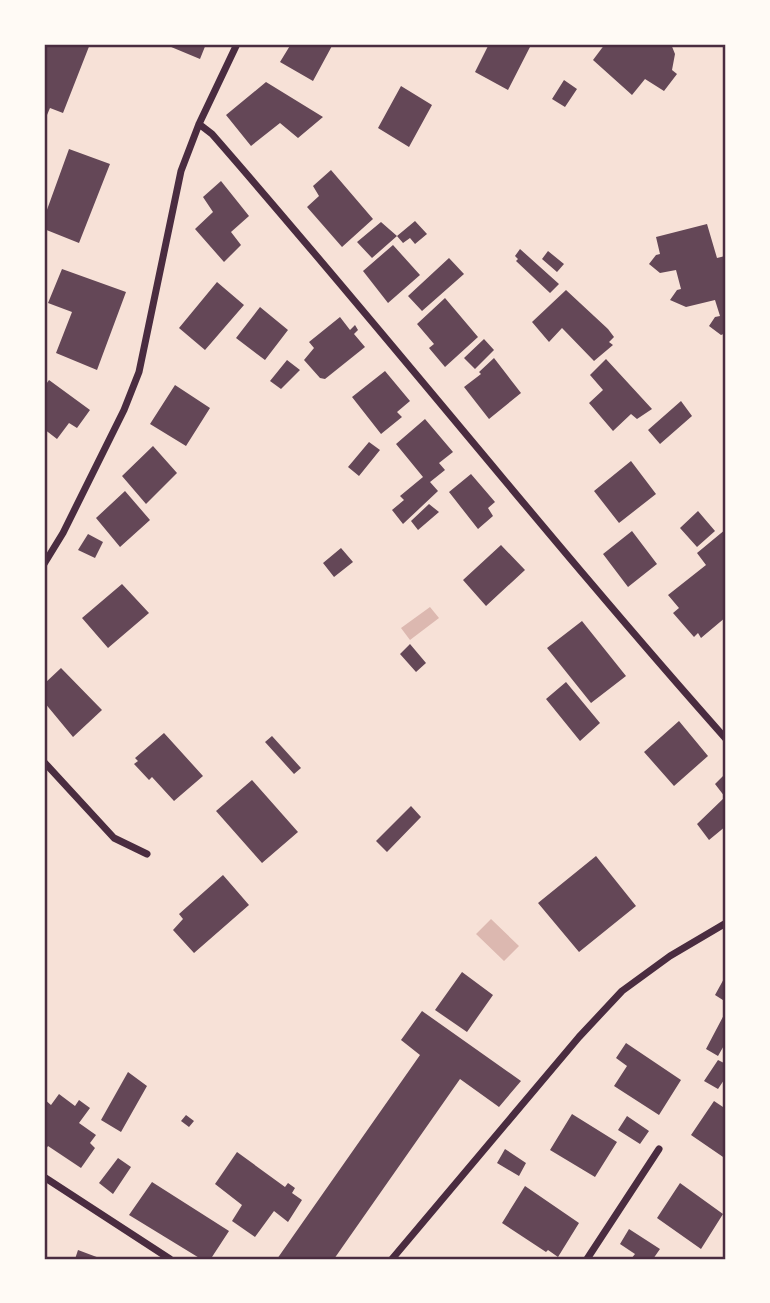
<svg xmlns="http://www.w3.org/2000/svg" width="770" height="1303" viewBox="0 0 770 1303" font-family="'DejaVu Sans',sans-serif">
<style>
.water{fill:#dcb8b0}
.building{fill:#644757}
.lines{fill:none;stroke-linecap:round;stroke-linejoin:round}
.minor{stroke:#4a2c40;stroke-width:7}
.neatline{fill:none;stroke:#4a2c40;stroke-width:2.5}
</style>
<rect width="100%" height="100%" fill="#f7e1d7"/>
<path class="water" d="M 430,607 L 439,618 L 410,640 L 401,628 Z
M 491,919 L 519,946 L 504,961 L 476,934 Z"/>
<path class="building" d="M 44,44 L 90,44 L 63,113 L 50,108 L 47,115 L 44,113 Z
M 164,44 L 206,44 L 200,59 Z
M 291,44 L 333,44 L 313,81 L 280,62 Z
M 489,44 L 531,45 L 508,90 L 475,72 Z
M 605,44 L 671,44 L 675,54 L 672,70 L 677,74 L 664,91 L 645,79 L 632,95 L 593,60 Z
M 564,80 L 577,89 L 565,107 L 552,99 Z
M 266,82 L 323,117 L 298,138 L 280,123 L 251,146 L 226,115 Z
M 401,86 L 432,105 L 409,147 L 378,128 Z
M 69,149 L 110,164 L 79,243 L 44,229 L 44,218 Z
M 331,170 L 373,219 L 342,247 L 307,207 L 319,196 L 313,186 Z
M 221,181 L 249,216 L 231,232 L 241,245 L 224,262 L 195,229 L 213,212 L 203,197 Z
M 415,221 L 427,234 L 415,244 L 410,238 L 403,243 L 397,236 L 372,258 L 357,242 L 381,222 L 397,236 Z
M 707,224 L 717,258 L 725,256 L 726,260 L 726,333 L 721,335 L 709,326 L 715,317 L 720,316 L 715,300 L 686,307 L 670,300 L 677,290 L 681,289 L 676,270 L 660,273 L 649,264 L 656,255 L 660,254 L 656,237 Z
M 393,245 L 420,275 L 388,303 L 363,271 Z
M 520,249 L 559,284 L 550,293 L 516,261 L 518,259 L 515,256 Z
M 548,251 L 564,264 L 557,272 L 542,259 Z
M 449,258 L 464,274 L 422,311 L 408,296 Z
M 62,269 L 126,292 L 97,370 L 56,353 L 72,312 L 48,303 Z
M 217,282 L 244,305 L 205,350 L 179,328 Z
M 566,290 L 608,329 L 614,337 L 609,342 L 613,345 L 594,361 L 562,328 L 549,342 L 532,322 Z
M 445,298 L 478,337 L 445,367 L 429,348 L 434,344 L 417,324 Z
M 260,307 L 288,330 L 265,360 L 236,338 Z
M 340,317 L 350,330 L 355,325 L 358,330 L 354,334 L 365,347 L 325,379 L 320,378 L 304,360 L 314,348 L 309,342 Z
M 484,339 L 494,350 L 475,369 L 464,358 Z
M 494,358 L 521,393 L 489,419 L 464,387 L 481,374 L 479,372 Z
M 606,359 L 652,409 L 637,419 L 631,414 L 613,431 L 589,403 L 603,390 L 590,375 Z
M 287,360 L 300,370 L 281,389 L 270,381 Z
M 385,371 L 410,401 L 397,412 L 402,417 L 381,434 L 352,397 Z
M 49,380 L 90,410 L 77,428 L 69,423 L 57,439 L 44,429 L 44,387 Z
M 175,385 L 210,408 L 186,446 L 150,424 Z
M 681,401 L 692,416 L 660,444 L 648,430 Z
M 425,419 L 453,452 L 439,463 L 445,470 L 430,482 L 438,491 L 403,524 L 392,510 L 404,500 L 400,496 L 423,477 L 396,444 Z
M 369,442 L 380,450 L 359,476 L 348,467 Z
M 153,446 L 177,473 L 146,504 L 122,476 Z
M 631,461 L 656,494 L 619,523 L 594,491 Z
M 471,474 L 495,502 L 488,508 L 493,516 L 478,529 L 449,492 Z
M 125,491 L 150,520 L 120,547 L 96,518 Z
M 429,504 L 439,512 L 418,530 L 411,521 Z
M 698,511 L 715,531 L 697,547 L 680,528 Z
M 726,529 L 726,598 L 724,600 L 726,602 L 726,617 L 701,638 L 698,633 L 694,637 L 673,613 L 679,608 L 668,595 L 706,565 L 697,553 Z
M 632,531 L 657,564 L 628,587 L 603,554 Z
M 88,534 L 103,542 L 95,558 L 78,550 Z
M 501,545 L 525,570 L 486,606 L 463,580 Z
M 341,548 L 353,562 L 334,577 L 323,563 Z
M 122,584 L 149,613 L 108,648 L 82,618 Z
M 582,621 L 626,676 L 591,703 L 547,648 Z
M 410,644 L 426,663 L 416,672 L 400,654 Z
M 61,668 L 102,710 L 73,737 L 44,702 L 44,684 Z
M 566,682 L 600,723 L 580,741 L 546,699 Z
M 679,721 L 708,756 L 674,786 L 644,752 Z
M 164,733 L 203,776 L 174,801 L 152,777 L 149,780 L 134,764 L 138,761 L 135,758 Z
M 272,736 L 301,768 L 294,774 L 265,742 Z
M 726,773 L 726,826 L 709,840 L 697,824 L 725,797 L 715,784 Z
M 252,780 L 298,832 L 262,863 L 216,811 Z
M 411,806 L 421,817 L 387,852 L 376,841 Z
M 596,856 L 636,906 L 579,952 L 538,903 Z
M 223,875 L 249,905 L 194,953 L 173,930 L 183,919 L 179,914 Z
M 462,972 L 493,995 L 467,1032 L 435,1010 Z
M 726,975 L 726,1002 L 715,995 Z
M 422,1011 L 521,1081 L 499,1107 L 460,1079 L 334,1259 L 277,1259 L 420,1055 L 401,1040 Z
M 726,1011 L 726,1042 L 718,1056 L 706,1049 Z
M 626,1043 L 681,1080 L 659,1115 L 614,1086 L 627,1066 L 616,1058 Z
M 718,1060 L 726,1064 L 726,1077 L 718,1089 L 704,1081 Z
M 128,1072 L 147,1086 L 121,1132 L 101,1120 Z
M 59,1094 L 75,1106 L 79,1100 L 90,1108 L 79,1123 L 96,1135 L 90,1143 L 95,1148 L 81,1168 L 48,1146 L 44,1152 L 44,1099 L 51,1105 Z
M 714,1101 L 726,1109 L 726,1159 L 691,1135 Z
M 572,1114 L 617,1142 L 595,1177 L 550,1150 Z
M 186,1115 L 194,1121 L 189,1127 L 181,1121 Z
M 627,1116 L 649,1131 L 640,1144 L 618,1130 Z
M 505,1149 L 526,1163 L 519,1176 L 497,1163 Z
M 237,1152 L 285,1187 L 288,1183 L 295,1188 L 292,1193 L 302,1200 L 288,1222 L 274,1211 L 255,1237 L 232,1221 L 242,1205 L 215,1184 Z
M 118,1158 L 131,1167 L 113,1194 L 99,1183 Z
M 152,1182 L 229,1231 L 212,1257 L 215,1259 L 201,1259 L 129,1215 Z
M 680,1183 L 723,1214 L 701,1249 L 657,1218 Z
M 525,1186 L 579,1223 L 558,1257 L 548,1250 L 546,1252 L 502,1223 Z
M 629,1229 L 660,1249 L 653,1259 L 631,1259 L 635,1254 L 620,1244 Z
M 78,1250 L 102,1259 L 75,1259 Z"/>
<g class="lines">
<path class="minor" d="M 199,124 L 212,134 C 386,333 550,541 726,739
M 44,564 L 63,533 L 124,410 L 139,372 L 181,171 L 199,124 L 237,44
M 44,762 L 114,838 L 147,854
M 44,1177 L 170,1259
M 392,1259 L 579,1037 L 622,991 L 670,956 L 726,923
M 587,1259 L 659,1149"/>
</g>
<rect width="770" height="1303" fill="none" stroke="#fffaf5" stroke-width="91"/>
<rect x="46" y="46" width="678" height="1212" class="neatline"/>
</svg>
